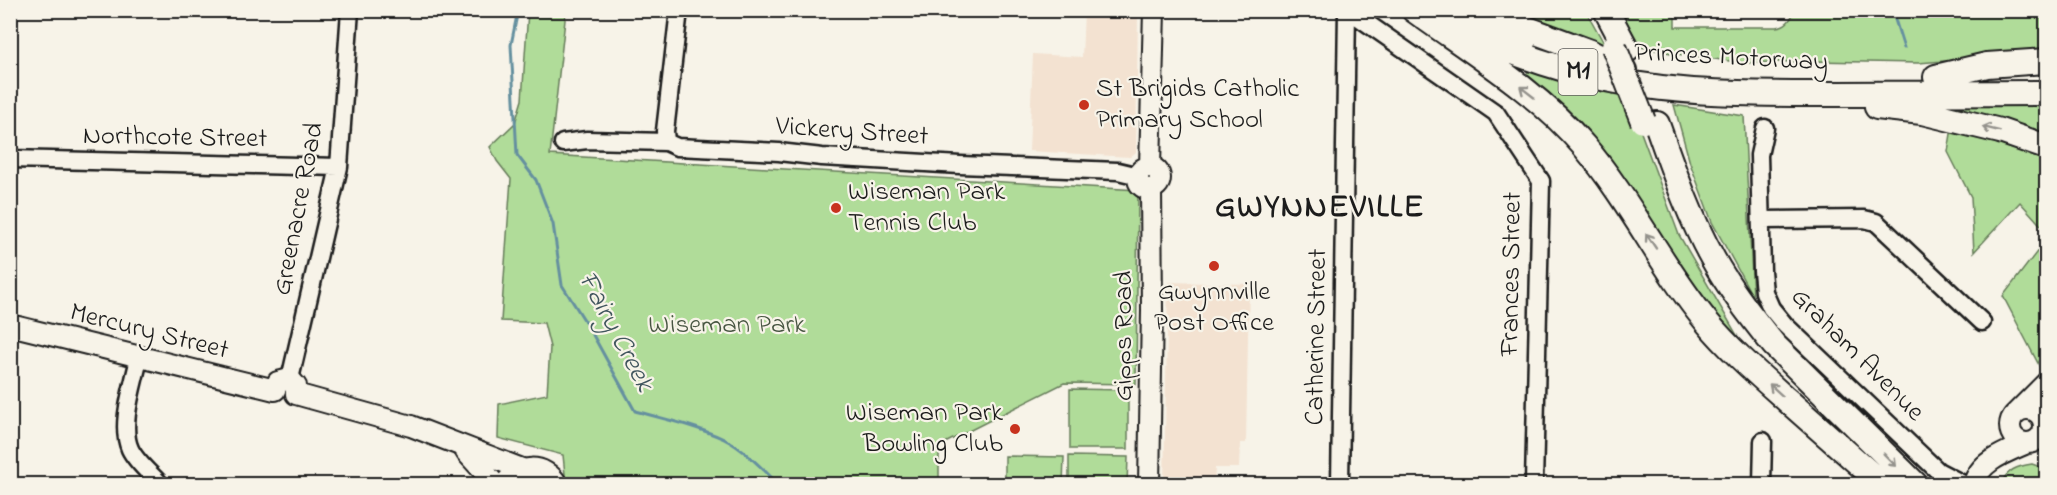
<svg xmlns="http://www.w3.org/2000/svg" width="2057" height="495" viewBox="0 0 2057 495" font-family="'Indie Flower',sans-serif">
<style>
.built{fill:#f3e2d1}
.green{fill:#b0dc99;stroke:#667c5a;stroke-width:1.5}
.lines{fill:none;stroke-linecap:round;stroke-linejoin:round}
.stream{stroke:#65909f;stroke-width:3}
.minor-casing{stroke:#1c1c1c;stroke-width:21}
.major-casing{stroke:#1c1c1c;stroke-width:24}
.highway-casing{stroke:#1c1c1c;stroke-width:28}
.minor{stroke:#f7f3e8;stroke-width:16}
.major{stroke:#f7f3e8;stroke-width:20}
.highway{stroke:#f7f3e8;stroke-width:24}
.highway-bridge-casing{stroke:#1c1c1c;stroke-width:28;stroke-linecap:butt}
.highway-bridge{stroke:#f7f3e8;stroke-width:24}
.oneway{stroke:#94928c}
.poi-dot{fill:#c8321e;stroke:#f7f3e8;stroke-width:2}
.labels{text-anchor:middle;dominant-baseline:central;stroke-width:4.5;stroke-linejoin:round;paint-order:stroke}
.shield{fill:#f7f3e8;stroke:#5e5c59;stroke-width:1.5}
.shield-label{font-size:26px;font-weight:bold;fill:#1c1c1c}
.street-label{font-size:27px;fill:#1c1c1c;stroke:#f7f3e8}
.poi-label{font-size:27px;fill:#1c1c1c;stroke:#f7f3e8;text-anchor:start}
.park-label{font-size:27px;fill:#485642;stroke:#f7f3e8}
.water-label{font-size:28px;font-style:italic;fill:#41565e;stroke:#f7f3e8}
.district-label{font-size:33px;font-weight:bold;letter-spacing:1.5px;fill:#1c1c1c;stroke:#f7f3e8}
</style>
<rect width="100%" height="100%" fill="#f7f3e8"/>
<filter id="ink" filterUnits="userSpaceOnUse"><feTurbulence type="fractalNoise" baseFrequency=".0167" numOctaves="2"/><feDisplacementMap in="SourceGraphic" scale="12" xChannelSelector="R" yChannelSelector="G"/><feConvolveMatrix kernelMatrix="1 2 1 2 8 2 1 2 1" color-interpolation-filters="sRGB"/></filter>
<g filter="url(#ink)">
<path class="built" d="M 1084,11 L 1138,11 L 1136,152 L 1130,157 L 1029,151 L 1033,54 L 1082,57 Z
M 1168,282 L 1249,284 L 1246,443 L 1240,443 L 1239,468 L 1215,468 L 1214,484 L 1164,484 Z"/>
<path class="green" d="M 528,11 L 566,11 L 550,155 L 1138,190 L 1136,384 L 1064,383 L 939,446 L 939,484 L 566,484 L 563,455 L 498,438 L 499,404 L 547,394 L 550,347 L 544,323 L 501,321 L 511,179 L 497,161 L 490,147 L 515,123 L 522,100 Z
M 1510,11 L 1586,11 L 1606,47 Z
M 1620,11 L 1675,11 L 1675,27 L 1776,27 C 1787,26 1790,20 1795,11 L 2046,11 L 2046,53 L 1918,63 L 1813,61 L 1745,63 L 1676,54 L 1641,47 Z
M 1530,68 L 1626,92 L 1679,235 L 1738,337 L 1735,339 L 1524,79 Z
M 1954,102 L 2046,107 L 2046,141 L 1954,110 Z
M 1674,105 L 1744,116 L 1753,297 L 1712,222 L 1690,163 Z
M 1952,128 L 2046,155 L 2046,231 L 2020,202 L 1974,252 L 1971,197 L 1948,152 Z
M 2046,240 L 2046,357 L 2041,369 L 2003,296 Z
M 1070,389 L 1128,390 L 1128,449 L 1070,449 Z
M 1005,456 L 1064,457 L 1063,484 L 1005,484 Z
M 1069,456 L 1128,457 L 1127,484 L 1069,484 Z
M 2032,464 L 2046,469 L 2046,484 L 2001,484 C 2007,470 2017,466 2032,464 Z"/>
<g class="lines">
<path class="stream" d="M 518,10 L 511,45 L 517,155 L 536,180 L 553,224 L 562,285 L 588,326 L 635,411 C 665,419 696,426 724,439 C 744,449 762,468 778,484
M 1892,10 L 1904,48"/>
<defs>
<path id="minor" d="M 1348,10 L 1496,113 L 1541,181 L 1534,484
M 1765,128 L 1759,155 L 1762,271 L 1764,292 L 1771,308 L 1785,325 L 1938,471 L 1963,484
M 666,142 L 665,131 L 679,10
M 563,143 L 587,140 L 666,142 L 677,147 L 779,152 L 822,157 L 960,165 L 1118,171 L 1139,176
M 10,159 L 339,167
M 1761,220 L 1864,219 L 1876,222 L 1982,322
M 139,358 C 134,384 119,424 130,449 C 136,462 151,474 160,484
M 290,379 L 339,167 L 350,10
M 1340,484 L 1347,10
M 1762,484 L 1763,441"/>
<path id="major" d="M 1150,167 L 1154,10
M1138 178a11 11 0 1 1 22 0a11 11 0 1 1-22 0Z
M 10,325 L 275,390
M 275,390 L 278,382 L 290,379 L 296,386 L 296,394
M 296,394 L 411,426 L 522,469
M2010 426a17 17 0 1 1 34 0a17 17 0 1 1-34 0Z
M 2014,415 L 2046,383
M 466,452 L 495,484
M 505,484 C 518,464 545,463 557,484
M 1149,484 L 1152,310 L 1151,189
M 1974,484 C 1979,461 2007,452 2027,443"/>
<path id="highway" d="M 1414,10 C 1472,52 1537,91 1584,146 C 1630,200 1661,266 1706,321 C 1730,350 1759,375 1787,400 C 1819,428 1850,456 1882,484
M 1461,10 L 1524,40
M 1606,10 L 1627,50
M 1509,22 L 1590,52 L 1624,70
M 1456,27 C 1505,51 1557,70 1611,80 C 1685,95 1761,94 1837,94 C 1907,94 1977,93 2046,93
M 1936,77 L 1987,65 L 2046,61
M 1877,107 L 1922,112 L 2000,131 L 2046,147
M 1657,124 C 1673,169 1689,216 1713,259 C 1730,290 1752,318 1774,345 L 1915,484"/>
</defs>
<use href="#minor" class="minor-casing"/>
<use href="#major" class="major-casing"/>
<use href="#highway" class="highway-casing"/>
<use href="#minor" class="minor"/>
<use href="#major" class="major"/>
<use href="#highway" class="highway"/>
<defs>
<path id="highway-bridge" d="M 1614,47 L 1643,121"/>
</defs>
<use href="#highway-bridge" class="highway-bridge-casing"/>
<use href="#highway-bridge" class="highway-bridge"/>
</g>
<defs><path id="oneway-shaft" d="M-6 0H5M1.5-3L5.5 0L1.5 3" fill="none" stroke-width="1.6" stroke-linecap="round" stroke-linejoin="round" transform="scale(1.5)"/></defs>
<g class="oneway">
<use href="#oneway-shaft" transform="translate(1527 92) rotate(-142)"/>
<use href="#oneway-shaft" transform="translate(1991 129) rotate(-166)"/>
<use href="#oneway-shaft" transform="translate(1651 241) rotate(-124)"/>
<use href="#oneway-shaft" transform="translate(1776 390) rotate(-138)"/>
<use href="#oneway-shaft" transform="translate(1890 460) rotate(45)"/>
</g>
</g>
<g class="poi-dot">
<circle cx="1084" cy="105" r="6"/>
<circle cx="836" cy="208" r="6"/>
<circle cx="1214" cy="266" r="6"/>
<circle cx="1015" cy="429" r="6"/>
</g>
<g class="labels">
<rect class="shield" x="1558.5" y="49" width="39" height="46" rx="4.5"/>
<g class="shield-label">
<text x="1578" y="72">M1</text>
</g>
<g class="street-label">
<text transform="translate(1731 58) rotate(3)">Princes Motorway</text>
<text transform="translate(852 132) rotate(4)">Vickery Street</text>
<text transform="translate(175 138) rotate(1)">Northcote Street</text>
<text transform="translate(299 209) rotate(-79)">Greenacre Road</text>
<text transform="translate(1512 274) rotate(-89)">Frances Street</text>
<text transform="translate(149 332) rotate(14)">Mercury Street</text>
<text transform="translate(1124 336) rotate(-90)">Gipps Road</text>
<text transform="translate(1317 337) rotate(-89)">Catherine Street</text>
<text transform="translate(1857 355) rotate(45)">Graham Avenue</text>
</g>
<g class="poi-label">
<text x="1096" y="89">St Brigids Catholic<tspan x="1096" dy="31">Primary School</tspan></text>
<text x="848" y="192">Wiseman Park<tspan x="848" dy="31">Tennis Club</tspan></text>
<text x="1214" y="292" text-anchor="middle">Gwynnville<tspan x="1214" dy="31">Post Office</tspan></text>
<text x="1003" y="413" text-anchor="end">Wiseman Park<tspan x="1003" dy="31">Bowling Club</tspan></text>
</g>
<g class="park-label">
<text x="727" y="325">Wiseman Park</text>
</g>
<g class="water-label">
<text transform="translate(615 332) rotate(62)">Fairy Creek</text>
</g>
<g class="district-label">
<text x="1320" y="208">GWYNNEVILLE</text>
</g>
</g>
<rect width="2057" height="495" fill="none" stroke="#f7f3e8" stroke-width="36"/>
<rect x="18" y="18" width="2021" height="459" fill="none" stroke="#1c1c1c" stroke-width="2" filter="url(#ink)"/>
</svg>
